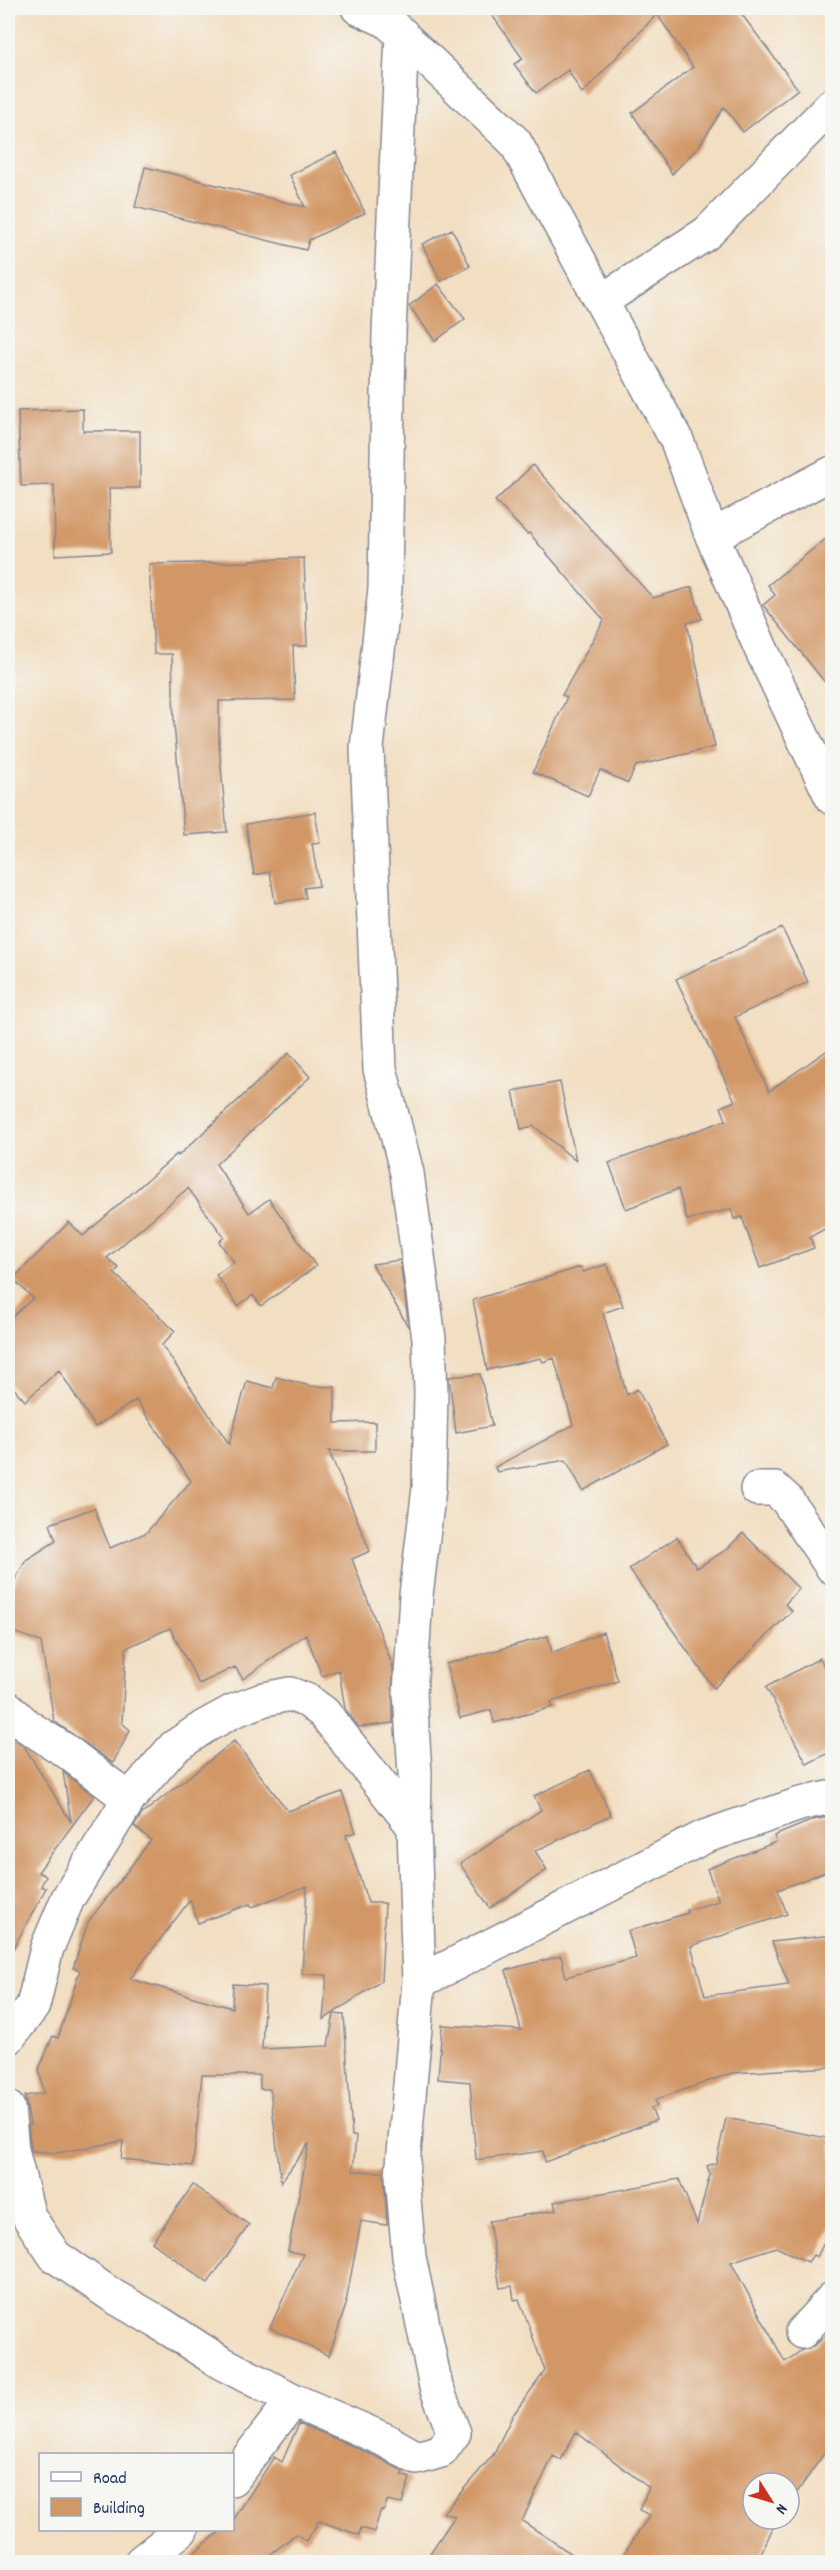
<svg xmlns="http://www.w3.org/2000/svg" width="840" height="2570" viewBox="0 0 840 2570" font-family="Dekko,sans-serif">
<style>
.building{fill:#d29766}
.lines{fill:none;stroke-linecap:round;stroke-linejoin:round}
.street-casing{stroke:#868690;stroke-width:36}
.street{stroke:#fff;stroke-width:33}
</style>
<rect width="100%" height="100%" fill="#f6f6f2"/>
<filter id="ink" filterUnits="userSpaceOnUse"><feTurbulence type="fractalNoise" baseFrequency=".0167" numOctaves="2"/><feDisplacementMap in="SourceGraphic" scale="12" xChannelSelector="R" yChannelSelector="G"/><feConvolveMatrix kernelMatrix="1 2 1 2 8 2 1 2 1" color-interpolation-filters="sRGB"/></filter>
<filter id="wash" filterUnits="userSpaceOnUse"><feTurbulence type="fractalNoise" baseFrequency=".008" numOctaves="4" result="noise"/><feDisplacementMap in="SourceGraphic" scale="24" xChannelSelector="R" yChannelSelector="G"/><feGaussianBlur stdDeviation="1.35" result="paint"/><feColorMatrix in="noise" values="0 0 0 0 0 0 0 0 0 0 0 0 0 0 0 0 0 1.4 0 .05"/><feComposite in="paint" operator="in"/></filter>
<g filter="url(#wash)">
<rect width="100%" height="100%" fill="#f2dec1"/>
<g id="blocks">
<path class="building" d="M 487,8 L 737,8 L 798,89 L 743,132 L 724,107 L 699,146 L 672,174 L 632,113 L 693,67 L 657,14 L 582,94 L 568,70 L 536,93 L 514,64 L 523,59 Z
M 336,152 L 365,213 L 309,240 L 306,250 L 135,207 L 145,167 L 305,207 L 290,175 Z
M 452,229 L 470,266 L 441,281 L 422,244 Z
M 438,284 L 465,319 L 435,341 L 409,306 Z
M 83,409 L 83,431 L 140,431 L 140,488 L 109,488 L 111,552 L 55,555 L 54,485 L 21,486 L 18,411 Z
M 533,465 L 653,598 L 692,587 L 702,619 L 687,623 L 715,747 L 636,766 L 628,783 L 600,770 L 588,796 L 533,772 L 567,697 L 562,695 L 604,620 L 529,533 L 527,534 L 495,501 Z
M 832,534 L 832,691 L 763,605 L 775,595 L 768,585 Z
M 304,558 L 307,646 L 293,646 L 295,700 L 219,701 L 219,745 L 227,832 L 184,835 L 174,724 L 172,654 L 154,654 L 149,564 L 250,562 L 250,560 Z
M 315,812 L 320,843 L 312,844 L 319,886 L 304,888 L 306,898 L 275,903 L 270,872 L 254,875 L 246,824 Z
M 782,928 L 808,982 L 735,1017 L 769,1091 L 832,1047 L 832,1225 L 810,1237 L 814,1248 L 760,1268 L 742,1217 L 734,1219 L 731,1209 L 687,1220 L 678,1189 L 626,1209 L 609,1163 L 726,1120 L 721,1107 L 735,1101 L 676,979 Z
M 289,1053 L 310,1077 L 216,1164 L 249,1213 L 269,1199 L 316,1266 L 261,1306 L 253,1295 L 238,1306 L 216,1275 L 234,1262 L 219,1242 L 224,1237 L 188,1188 L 107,1258 L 119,1268 L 114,1273 L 175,1331 L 162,1345 L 229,1444 L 247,1381 L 273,1388 L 276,1377 L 310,1386 L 335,1387 L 335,1423 L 375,1422 L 375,1451 L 329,1451 L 370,1551 L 352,1559 L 393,1667 L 393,1723 L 359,1727 L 345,1709 L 339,1670 L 322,1676 L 306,1634 L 243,1679 L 235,1667 L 199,1684 L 170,1628 L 126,1648 L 122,1723 L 130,1730 L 113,1763 L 54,1721 L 41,1642 L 8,1630 L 8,1592 L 26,1560 L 56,1541 L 50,1524 L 94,1508 L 110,1548 L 146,1533 L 191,1481 L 136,1400 L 95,1427 L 59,1370 L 25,1401 L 8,1382 L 8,1321 L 33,1298 L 13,1279 L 69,1222 L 83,1236 L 177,1154 L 178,1156 Z
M 560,1082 L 576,1161 L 534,1126 L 521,1129 L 513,1091 Z
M 400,1260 L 409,1328 L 372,1264 Z
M 607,1264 L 623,1306 L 603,1313 L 627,1395 L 637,1389 L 667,1444 L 583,1491 L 566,1460 L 497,1472 L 495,1467 L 573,1425 L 554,1358 L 543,1362 L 541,1358 L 487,1370 L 473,1300 L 581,1267 L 583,1272 Z
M 480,1374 L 492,1426 L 456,1433 L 449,1377 Z
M 743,1533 L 799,1589 L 785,1604 L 792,1611 L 714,1688 L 629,1569 L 677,1537 L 697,1568 L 726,1550 Z
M 603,1632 L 618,1681 L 551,1702 L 553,1707 L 494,1723 L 491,1710 L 460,1718 L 446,1664 L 548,1636 L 552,1653 Z
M 820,1658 L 832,1683 L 832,1751 L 807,1764 L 766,1687 Z
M 8,1733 L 24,1746 L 71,1822 L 63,1772 L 94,1796 L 38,1872 L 46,1876 L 41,1886 L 46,1888 L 8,1958 Z
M 234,1741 L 288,1811 L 342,1792 L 356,1832 L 346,1835 L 368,1903 L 385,1903 L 381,1981 L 323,2020 L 327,1975 L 302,1974 L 307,1886 L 252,1907 L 250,1904 L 198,1923 L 190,1900 L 130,1979 L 232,2008 L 233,1984 L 265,1986 L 262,2049 L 328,2046 L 334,2014 L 344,2015 L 352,2136 L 356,2136 L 353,2171 L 384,2172 L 387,2225 L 361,2221 L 346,2302 L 347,2302 L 329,2356 L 270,2328 L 303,2254 L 288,2251 L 309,2143 L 281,2182 L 270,2089 L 260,2089 L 260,2075 L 202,2075 L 193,2166 L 121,2159 L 123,2141 L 57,2153 L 32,2151 L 31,2147 L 28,2125 L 30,2125 L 25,2096 L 44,2093 L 39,2069 L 53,2036 L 58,2038 L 80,1970 L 73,1968 L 88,1922 L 151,1840 L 134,1826 L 142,1814 Z
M 590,1770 L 611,1815 L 535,1851 L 547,1870 L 490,1908 L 460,1864 L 541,1810 L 534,1796 Z
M 832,1816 L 832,1869 L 778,1890 L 787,1914 L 691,1946 L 705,1996 L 789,1985 L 772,1942 L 832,1935 L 832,2067 L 732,2073 L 655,2100 L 657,2106 L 651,2108 L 656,2120 L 545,2162 L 543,2151 L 476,2160 L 470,2082 L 438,2079 L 442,2025 L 521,2030 L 506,1970 L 561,1956 L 566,1977 L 636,1958 L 628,1931 L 688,1913 L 687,1910 L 719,1901 L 707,1869 L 776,1842 L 774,1836 L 813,1820 Z
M 726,2118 L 832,2139 L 832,2226 L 817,2257 L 813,2255 L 808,2262 L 776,2247 L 731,2262 L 785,2362 L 802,2350 L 815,2345 L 832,2330 L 832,2447 L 827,2449 L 789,2504 L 789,2483 L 753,2483 L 753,2519 L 777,2519 L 757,2562 L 618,2562 L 650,2515 L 639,2510 L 649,2488 L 576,2432 L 561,2460 L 553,2456 L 522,2521 L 584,2562 L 424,2562 L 455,2516 L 443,2513 L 493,2455 L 513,2415 L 545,2371 L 519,2299 L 514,2300 L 512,2286 L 500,2288 L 489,2221 L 556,2210 L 554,2202 L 679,2179 L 697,2224 L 710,2174 L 707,2166 L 716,2163 Z
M 193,2185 L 249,2225 L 208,2283 L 152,2242 Z
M 299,2423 L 375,2456 L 403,2471 L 402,2475 L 410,2478 L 402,2504 L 387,2501 L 384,2511 L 381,2510 L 374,2532 L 361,2528 L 359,2535 L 319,2521 L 306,2541 L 296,2534 L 261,2562 L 183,2562 L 223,2529 L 232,2529 L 232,2522 L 274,2457 L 282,2462 Z"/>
</g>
</g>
<g filter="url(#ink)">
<use href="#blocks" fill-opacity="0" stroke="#868690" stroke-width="1.5"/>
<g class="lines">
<defs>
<path id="street" d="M 358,8 L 387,21 L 515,142 L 677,441 L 712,536 L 761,649 L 832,798
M 603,300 L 707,233 L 832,105
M 712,536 L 832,473
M 757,1489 L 775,1489 L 787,1500 L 832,1567
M 8,1708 L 27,1726 L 66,1751 L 129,1799
M 419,1982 L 704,1837 L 800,1804 L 832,1797
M 8,2038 L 33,2006 L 47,1948 L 68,1898 L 129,1799 L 174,1747 L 204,1727 L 233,1711 L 265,1699 L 290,1694 L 308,1701 L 324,1713 L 414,1827
M 8,2108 L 12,2150 L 29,2217 L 55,2256 L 113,2296 L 158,2322 L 220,2362 L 293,2400 L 383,2439 L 417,2458 L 441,2451 L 454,2433 L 436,2387 L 409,2257 L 402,2176 L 419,1982 L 414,1827 L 415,1773 L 410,1693 L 416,1595 L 429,1488 L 431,1393 L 429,1339 L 407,1173 L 380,1069 L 367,748 L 385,589 L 389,333 L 402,34
M 802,2332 L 832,2299
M 232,2479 L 293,2400
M 141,2562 L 181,2530"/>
</defs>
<use href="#street" class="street-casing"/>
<use href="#street" class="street"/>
</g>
</g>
<rect width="840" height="2570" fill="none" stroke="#f6f6f2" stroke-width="30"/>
<rect x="39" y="2453" width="195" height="78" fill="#f6f6f2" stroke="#9ea6b7" stroke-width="1.5"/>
<rect x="51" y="2472" width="30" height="9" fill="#ffffff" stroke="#9ea6b7" stroke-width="1.5"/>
<text x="93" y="2483" font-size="18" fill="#1b2f5e">Road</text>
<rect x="51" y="2498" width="30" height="18" fill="#d29766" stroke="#9ea6b7" stroke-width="1.5"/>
<text x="93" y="2513" font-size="18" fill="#1b2f5e">Building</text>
<g transform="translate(771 2501) rotate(127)"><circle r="28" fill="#f6f6f2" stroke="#9ea6b7" stroke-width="1.5"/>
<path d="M0-4.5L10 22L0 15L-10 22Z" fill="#c8321e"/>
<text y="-9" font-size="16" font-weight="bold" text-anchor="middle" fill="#1b2f5e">N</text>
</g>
</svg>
